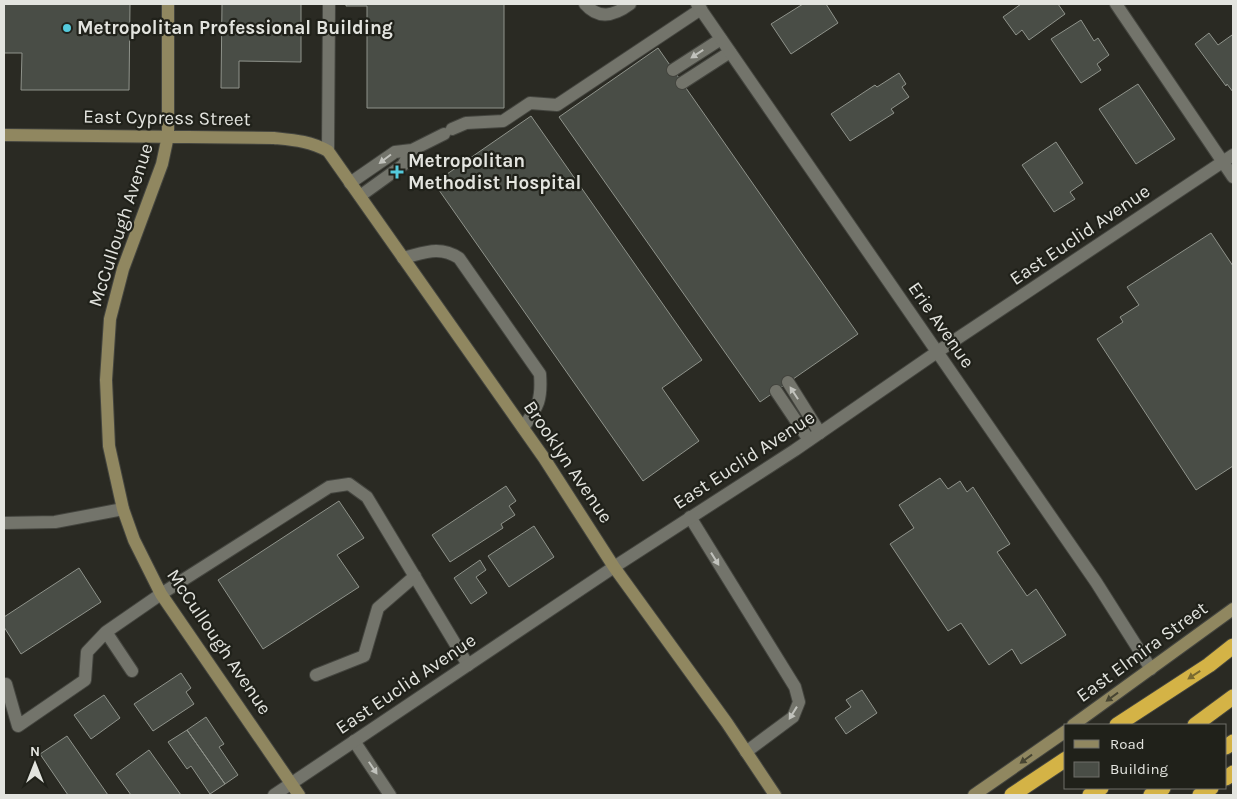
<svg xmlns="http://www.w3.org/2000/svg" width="1237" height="799" viewBox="0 0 1237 799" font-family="Karla,sans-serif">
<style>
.building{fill:#494d46;stroke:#8f938b}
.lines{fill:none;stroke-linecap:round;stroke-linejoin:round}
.service-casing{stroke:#44453f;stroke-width:14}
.minor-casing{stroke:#44453f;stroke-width:14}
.secondary-casing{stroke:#44453f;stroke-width:14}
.motorway-casing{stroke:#44453f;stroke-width:17}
.service{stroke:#73746b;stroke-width:12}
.minor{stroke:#73746b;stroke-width:12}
.secondary{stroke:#908760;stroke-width:12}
.motorway{stroke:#d4b346;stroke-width:15}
.oneway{fill:#c1c2bc}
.oneway2{fill:#7a6a30}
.oneway3{fill:#474532}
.poi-dot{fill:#54cadc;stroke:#20211a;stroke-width:2}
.labels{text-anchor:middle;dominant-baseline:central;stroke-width:4.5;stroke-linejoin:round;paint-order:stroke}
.poi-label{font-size:19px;font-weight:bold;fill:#e3e4df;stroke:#20211a;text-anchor:start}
.street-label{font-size:19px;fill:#e3e4df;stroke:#20211a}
</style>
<rect width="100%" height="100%" fill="#2a2a23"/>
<path class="building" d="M 4,4 L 130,4 L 129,90 L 21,90 L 22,53 L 4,53 Z
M 222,4 L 301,4 L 301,62 L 239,61 L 239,88 L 221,88 Z
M 346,4 L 504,4 L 504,108 L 367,108 L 367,6 L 346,6 Z
M 803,4 L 826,4 L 838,23 L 791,54 L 771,24 Z
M 1021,4 L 1058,4 L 1065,14 L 1029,40 L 1022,30 L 1016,35 L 1003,17 Z
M 1081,20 L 1094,41 L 1098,38 L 1109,55 L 1097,64 L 1101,70 L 1081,83 L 1051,39 Z
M 1209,33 L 1218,45 L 1232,35 L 1233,37 L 1233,92 L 1227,84 L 1226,86 L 1195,44 Z
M 658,48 L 858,334 L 760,402 L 559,117 Z
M 899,73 L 906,84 L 902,87 L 909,97 L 891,109 L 894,113 L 850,141 L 831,114 L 875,85 L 877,87 Z
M 1138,84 L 1175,139 L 1136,164 L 1099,109 Z
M 531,116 L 702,360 L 662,388 L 699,441 L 643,481 L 434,183 Z
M 1056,142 L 1083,183 L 1070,192 L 1075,199 L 1054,212 L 1022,165 Z
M 1211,233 L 1233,266 L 1233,466 L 1196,490 L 1097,339 L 1123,322 L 1120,317 L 1139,305 L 1127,287 Z
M 940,478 L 948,489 L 960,481 L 967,492 L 973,487 L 1010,544 L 997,552 L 1027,596 L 1036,589 L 1066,635 L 1021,664 L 1012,649 L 989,665 L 961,623 L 948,631 L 890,544 L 914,528 L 899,505 Z
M 506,486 L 516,501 L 509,506 L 515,515 L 501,524 L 503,528 L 450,562 L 432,535 Z
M 339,501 L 364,538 L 337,555 L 359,587 L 263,649 L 218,580 Z
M 534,526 L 554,557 L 509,587 L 488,556 Z
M 480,560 L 486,570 L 476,577 L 487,593 L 471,604 L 454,578 Z
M 79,568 L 101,602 L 21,654 L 4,627 L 4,617 Z
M 181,673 L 191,688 L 186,692 L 194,704 L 153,731 L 134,704 Z
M 862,690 L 877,713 L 846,734 L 835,718 L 851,707 L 846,700 Z
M 104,695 L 120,718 L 91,739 L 74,715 Z
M 206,717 L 224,744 L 219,747 L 238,775 L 225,784 L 187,730 Z
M 187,730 L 225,784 L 210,794 L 191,766 L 187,769 L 168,742 Z
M 67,736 L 108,795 L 68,795 L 40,754 Z
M 149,750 L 181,795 L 131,795 L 116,774 Z"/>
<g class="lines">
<defs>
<path id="service" d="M 585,4 C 599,20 614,16 630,4
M 673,70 L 721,39
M 682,83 L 730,52
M 452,129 L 466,123 L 503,121 L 530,103 L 557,105 L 701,9
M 412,150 L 444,134
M 328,151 L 329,4
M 350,183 L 395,152 L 412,150 L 403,165 L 360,196
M 403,258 C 424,253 439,245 459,258 L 540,374 C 542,401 538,406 523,428
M 788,382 L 820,433
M 776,391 L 809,440
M 690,517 L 795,687 L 799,702 L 793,717 L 746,752
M 106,632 L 132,671
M 316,675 L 364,656 L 378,608 L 415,576
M 6,684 L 18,726 L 85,680 L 87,652 L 106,632 L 161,594 L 329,487 L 349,484 L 367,497 L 468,665
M 354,741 L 390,795"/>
<path id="minor" d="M 697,4 L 1096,582 L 1151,669
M 1116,4 L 1233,177
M 4,523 L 55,522 L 123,509
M 274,795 L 614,567 L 795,450 L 937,352 L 1233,155"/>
<path id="secondary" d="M 168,4 L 168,136 L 162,164 L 123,269 L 110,319 L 106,380 L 109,446 L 123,509 L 134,540 L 161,594 L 299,795
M 4,135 L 274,138 C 294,140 310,141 328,151 L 544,458 L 614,567 L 727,723 L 775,795
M 1073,725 L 1233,609
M 974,795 L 1066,731"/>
<path id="motorway" d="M 1117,725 L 1209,665 L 1233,646
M 1195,725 L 1233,697
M 1226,747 L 1233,742
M 1226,778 L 1233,773
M 1012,795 L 1066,759
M 1090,795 L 1101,788
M 1151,795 L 1163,788
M 1200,795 L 1211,788"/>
</defs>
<use href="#service" class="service-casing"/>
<use href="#minor" class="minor-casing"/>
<use href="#secondary" class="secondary-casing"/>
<use href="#motorway" class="motorway-casing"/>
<use href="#service" class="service"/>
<use href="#minor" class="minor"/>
<use href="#secondary" class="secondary"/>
<use href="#motorway" class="motorway"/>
</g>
<defs><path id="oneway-solid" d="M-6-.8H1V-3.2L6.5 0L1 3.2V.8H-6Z" transform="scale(1.25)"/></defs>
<g class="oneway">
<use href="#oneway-solid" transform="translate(697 54) rotate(147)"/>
<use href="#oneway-solid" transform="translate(385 159) rotate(143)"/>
<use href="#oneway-solid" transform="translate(794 393) rotate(-123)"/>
<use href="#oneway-solid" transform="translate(715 559) rotate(58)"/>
<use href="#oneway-solid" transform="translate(793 713) rotate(122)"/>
<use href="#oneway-solid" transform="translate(373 768) rotate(56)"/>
</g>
<use class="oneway2" href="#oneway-solid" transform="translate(1194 675) rotate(147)"/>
<g class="oneway3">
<use href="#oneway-solid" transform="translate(1112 697) rotate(144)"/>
<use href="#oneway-solid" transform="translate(1026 759) rotate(144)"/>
</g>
<g class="poi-dot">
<circle cx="67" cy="28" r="5"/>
<path d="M394.5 164.5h5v5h5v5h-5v5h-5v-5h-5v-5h5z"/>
</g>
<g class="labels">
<g class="poi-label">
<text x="77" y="28">Metropolitan Professional Building</text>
<text x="408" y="161">Metropolitan<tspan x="408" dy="22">Methodist Hospital</tspan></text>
</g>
<g class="street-label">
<text transform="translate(167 118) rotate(1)">East Cypress Street</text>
<text transform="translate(121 225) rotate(-72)">McCullough Avenue</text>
<text transform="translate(1080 235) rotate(-34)">East Euclid Avenue</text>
<text transform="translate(941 325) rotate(55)">Erie Avenue</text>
<text transform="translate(744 460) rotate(-33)">East Euclid Avenue</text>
<text transform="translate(568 462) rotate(56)">Brooklyn Avenue</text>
<text transform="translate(219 642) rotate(56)">McCullough Avenue</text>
<text transform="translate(1142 652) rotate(-36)">East Elmira Street</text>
<text transform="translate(406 684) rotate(-34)">East Euclid Avenue</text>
</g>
</g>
<rect width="1237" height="799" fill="none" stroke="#e3e4df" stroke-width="10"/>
<rect x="1064" y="724" width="162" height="65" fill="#20211a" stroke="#6e6f69"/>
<rect x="1074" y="740" width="25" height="8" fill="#908760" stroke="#6e6f69"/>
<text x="1110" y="749" font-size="15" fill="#e3e4df">Road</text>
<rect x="1074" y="762" width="25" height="15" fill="#494d46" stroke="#6e6f69"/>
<text x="1110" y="774" font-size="15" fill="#e3e4df">Building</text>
<g transform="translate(35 764)" stroke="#20211a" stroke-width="4" paint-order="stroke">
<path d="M0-4L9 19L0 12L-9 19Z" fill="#e3e4df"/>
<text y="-8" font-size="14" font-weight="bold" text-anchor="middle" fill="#e3e4df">N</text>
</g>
</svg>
